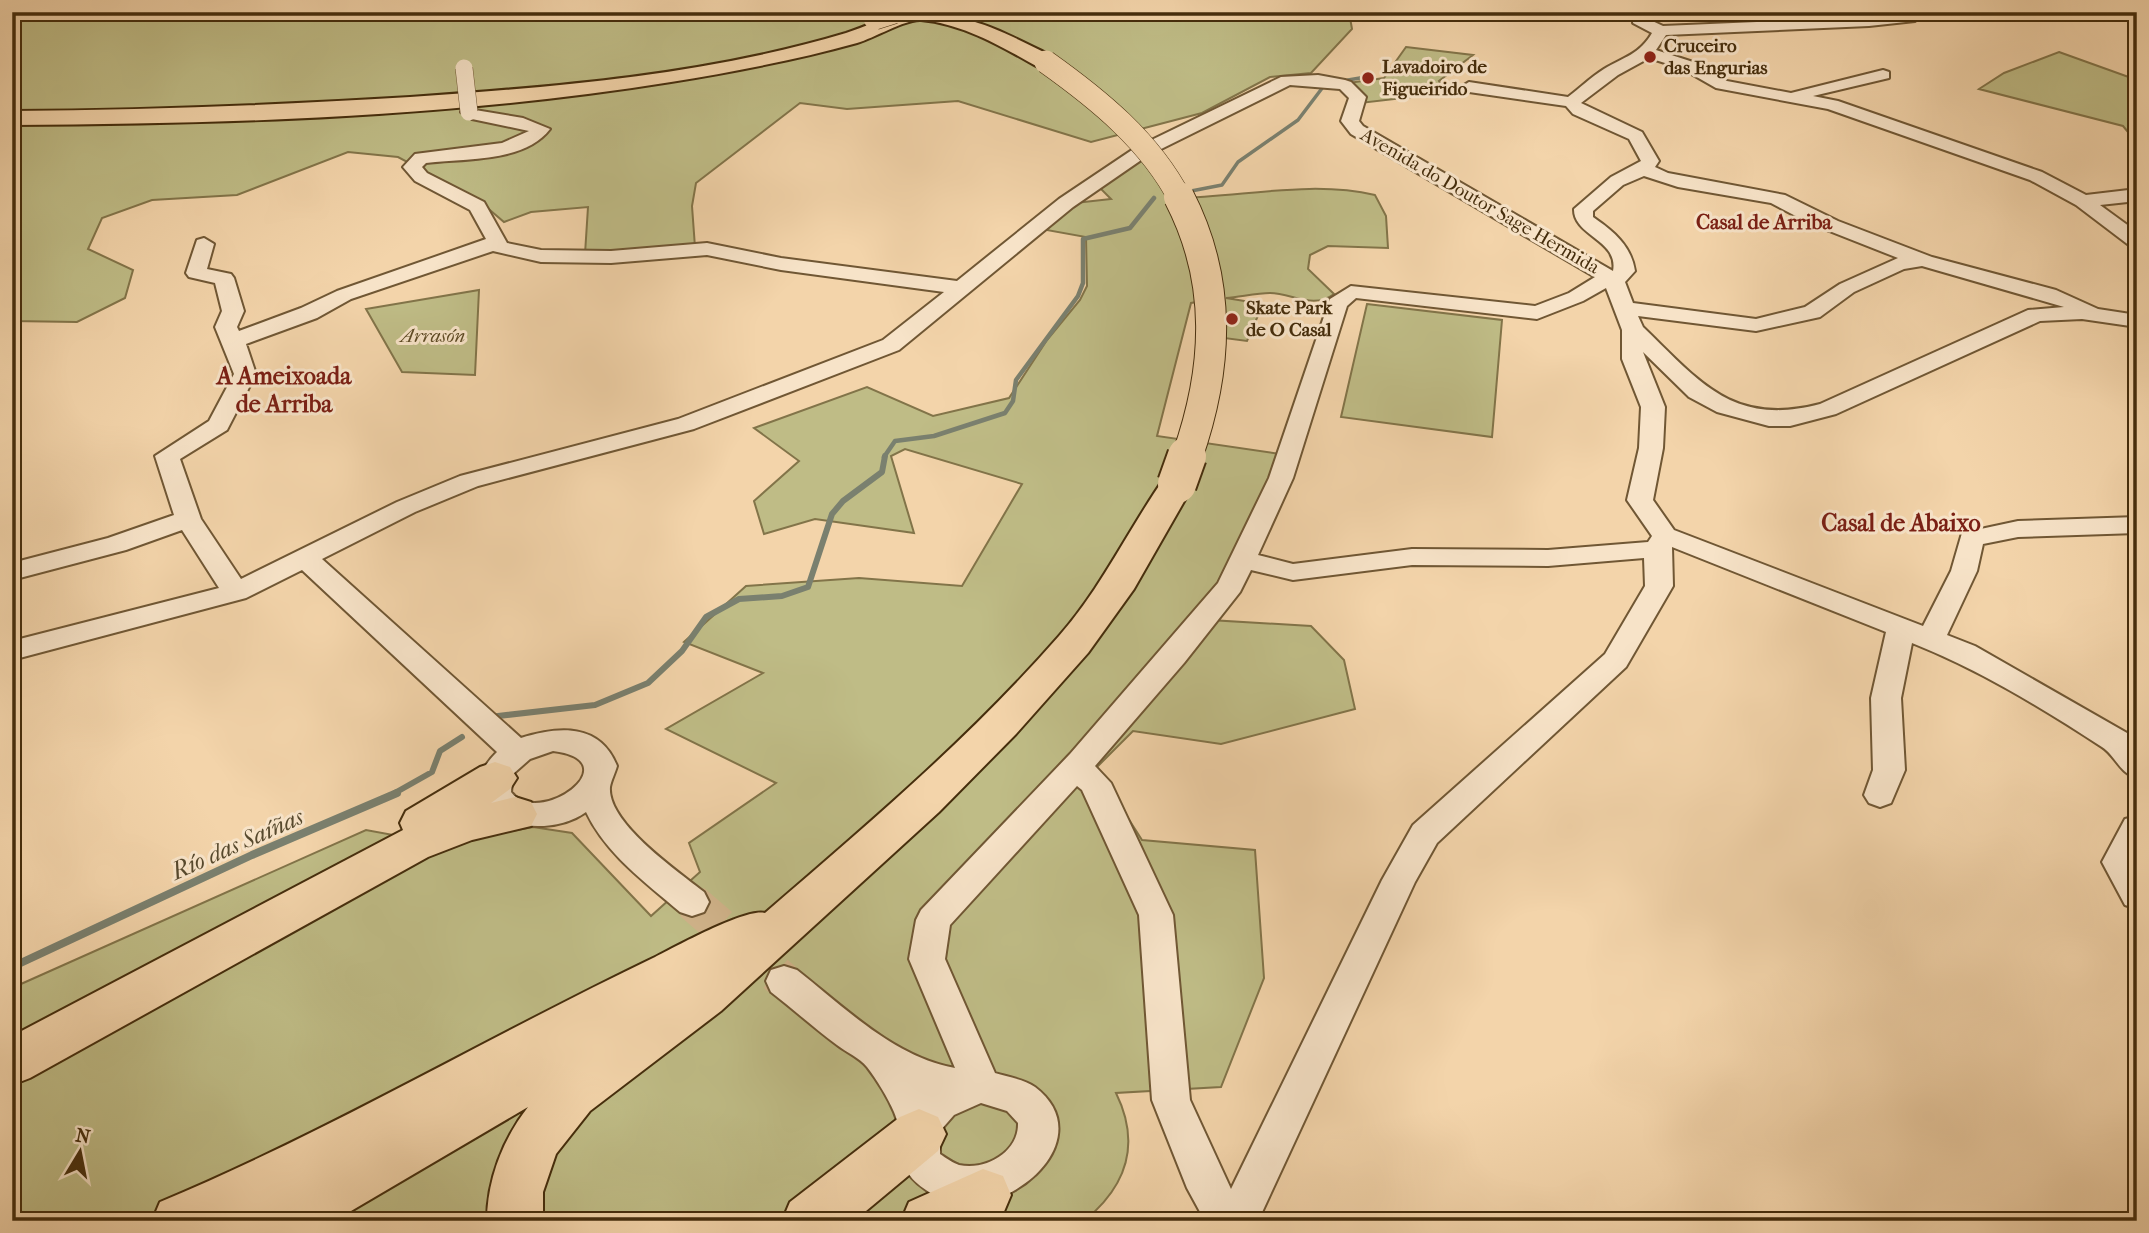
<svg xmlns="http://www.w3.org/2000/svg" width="2149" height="1233" viewBox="0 0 2149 1233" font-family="'IM FELL French Canon',serif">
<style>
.green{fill:#bfbc86;stroke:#827449;stroke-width:2}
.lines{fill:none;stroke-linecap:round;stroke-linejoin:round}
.stream-far3{stroke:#7a806f;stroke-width:3.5}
.stream-far2{stroke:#7a806f;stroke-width:4.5}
.stream-far1{stroke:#7a806f;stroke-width:6}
.stream{stroke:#7a806f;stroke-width:8}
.minor-tunnel{stroke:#d0b38a;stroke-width:37;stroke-dasharray:37 18;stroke-linecap:butt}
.minor-casing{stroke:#705734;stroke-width:4}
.highway-casing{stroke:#452d0c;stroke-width:4}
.minor{fill:#f7e3c8;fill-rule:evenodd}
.highway{fill:#f3d4aa;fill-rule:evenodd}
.minor-bridge-casing{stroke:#705734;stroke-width:18;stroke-linecap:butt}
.highway-bridge-far2-casing{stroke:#452d0c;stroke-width:24;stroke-linecap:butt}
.highway-bridge-far1-casing{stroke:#452d0c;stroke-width:32;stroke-linecap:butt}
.highway-bridge-casing{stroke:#452d0c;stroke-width:42;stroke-linecap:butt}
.minor-bridge{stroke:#f7e3c8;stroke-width:17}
.highway-bridge-far2{stroke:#f3d4aa;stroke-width:23}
.highway-bridge-far1{stroke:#f3d4aa;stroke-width:30}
.highway-bridge{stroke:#f3d4aa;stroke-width:38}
.poi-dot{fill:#8f2418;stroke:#f7e3c8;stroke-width:2.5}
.labels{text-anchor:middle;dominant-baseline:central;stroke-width:6;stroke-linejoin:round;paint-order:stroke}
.far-poi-label{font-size:19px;font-weight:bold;fill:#452d0c;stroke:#f7e3c8;text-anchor:start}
.far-street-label{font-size:19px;fill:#452d0c;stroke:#f7e3c8}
.far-park-label{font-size:19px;font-style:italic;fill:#5d4a24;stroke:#f7e3c8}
.far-neighbourhood-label{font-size:21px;font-weight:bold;fill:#7a1f14;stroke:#f7e3c8}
.neighbourhood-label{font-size:24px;font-weight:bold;fill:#7a1f14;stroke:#f7e3c8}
.water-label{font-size:24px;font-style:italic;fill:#57492d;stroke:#f7e3c8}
</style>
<rect width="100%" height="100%" fill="#f3d4aa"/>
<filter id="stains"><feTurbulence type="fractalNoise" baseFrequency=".00286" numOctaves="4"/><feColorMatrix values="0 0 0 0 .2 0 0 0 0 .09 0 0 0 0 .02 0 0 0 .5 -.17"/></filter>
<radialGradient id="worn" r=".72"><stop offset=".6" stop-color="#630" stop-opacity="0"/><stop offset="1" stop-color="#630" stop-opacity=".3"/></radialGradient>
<path class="green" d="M 12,12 L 1349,12 L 1352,29 L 1311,73 L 1270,77 L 1202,113 L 1091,142 L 958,101 L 847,109 L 800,103 L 696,183 L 692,206 L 695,247 L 585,254 L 588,207 L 531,212 L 504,222 L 477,199 L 398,157 L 348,152 L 237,195 L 152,200 L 102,218 L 88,249 L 133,270 L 125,298 L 77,322 L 12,321 Z
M 1406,47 L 1473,55 L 1439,81 L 1447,93 L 1360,103 L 1348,83 L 1384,78 Z
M 2059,52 L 2137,80 L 2137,143 L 2123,126 L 1979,89 L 2004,73 Z
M 1149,154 L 1177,198 C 1242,197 1311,180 1375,195 L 1386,216 L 1388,248 L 1328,246 L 1310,255 L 1308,269 L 1334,294 C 1313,310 1292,293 1270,293 C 1256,293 1240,297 1226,298 L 1263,304 L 1247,341 L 1201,335 L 1216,299 L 1191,303 L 1157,436 L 1280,454 L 1222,584 L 1194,619 L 1311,626 L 1344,660 L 1355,709 L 1221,744 L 1133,731 L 1096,768 L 1142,840 L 1255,850 L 1264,978 L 1221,1087 L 1116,1093 C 1141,1144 1127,1186 1084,1221 L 12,1221 L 12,988 L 366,830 L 442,844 L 533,827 L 572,833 L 651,916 L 700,872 L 689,843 L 776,783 L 666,729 L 763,673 L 684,642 L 746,586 L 859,578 L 962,586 L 1022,484 L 905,449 L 891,456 L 914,533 L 815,519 L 764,534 L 754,501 L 799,461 L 754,428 L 867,387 L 933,416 L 1009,398 L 1047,340 L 1080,300 L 1087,286 L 1086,237 L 1041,229 L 1075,203 L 1111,199 L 1099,187 Z
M 479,290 L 475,375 L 402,372 L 366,309 Z
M 1367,304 L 1502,320 L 1492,437 L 1341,417 Z"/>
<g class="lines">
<path class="stream-far3" d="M 1348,80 L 1360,78
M 1186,192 L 1222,185 L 1238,162 L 1298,120 L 1323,87"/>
<path class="stream-far2" d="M 884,457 L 895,441 L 934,436 L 1005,413 L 1013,401 L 1016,380 L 1078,296 L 1083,283 L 1083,239 L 1130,228 L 1154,198"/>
<path class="stream-far1" d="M 498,716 L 595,705 L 648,683 L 682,651 L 706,617 L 739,599 L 782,596 L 808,587 L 832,514 L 843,501 L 882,472 L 885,456
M 393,794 L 432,772 L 440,751 L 462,737"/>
<path class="stream" d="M 12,967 L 252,855 L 397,793"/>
<path class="minor-tunnel" d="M 692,902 L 784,981"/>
<defs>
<path id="minor" d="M 1634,12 L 1648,12 L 1646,18 L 1663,26 L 1852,18 L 1845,12 L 1863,12 L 1872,17 L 1923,12 L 1915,21 L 1869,26 L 1666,35 L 1656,50 L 1693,62 L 1727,81 L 1791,93 L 1883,70 L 1889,72 L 1889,78 L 1813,96 L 1838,101 L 2042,172 L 2086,195 L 2137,189 L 2137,201 L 2100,205 L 2137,232 L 2137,248 L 2130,246 L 2076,205 L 2030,180 L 1828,109 L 1716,88 L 1681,68 L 1649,58 L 1618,75 L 1581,103 L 1642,132 L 1659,161 L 1655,167 L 1668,173 L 1785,195 L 1838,221 L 1932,257 L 2056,290 L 2098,309 L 2137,315 L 2137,327 L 2082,319 L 2040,321 L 1836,414 L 1790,426 L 1769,426 L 1717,412 L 1689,397 L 1643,352 L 1665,407 L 1663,448 L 1653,500 L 1674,530 L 1923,626 L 1951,571 L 1962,533 L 2018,521 L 2137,517 L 2137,533 L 2018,537 L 1983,544 L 1977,571 L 1947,635 L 1975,646 L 2127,733 L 2137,745 L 2137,778 C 2119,773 2116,756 2102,747 C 2042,708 1978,669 1912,643 L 1901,698 L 1905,770 L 1891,803 L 1880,807 L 1869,803 L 1864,795 L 1873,770 L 1871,698 L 1886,632 L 1672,547 L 1673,586 L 1626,667 L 1437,843 L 1415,882 L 1258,1221 L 1205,1221 L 1187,1188 L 1152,1100 L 1139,915 L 1082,790 L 1077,786 L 950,925 L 945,959 L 995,1073 C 1007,1077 1024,1079 1035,1087 C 1106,1141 999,1230 936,1196 C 887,1169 910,1150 894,1112 C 888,1098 877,1080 867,1067 C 860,1058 846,1052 837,1045 C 814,1028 793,1009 771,992 L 766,981 L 771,970 L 784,966 L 797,970 C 844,1007 894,1057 955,1068 L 909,959 L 916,920 L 921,910 L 1070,754 L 1218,583 L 1269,478 L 1330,299 L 1351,286 L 1535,306 L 1569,293 L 1595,277 L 1351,134 L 1341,121 L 1349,98 L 1340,89 L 1290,85 L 1147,156 L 1073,207 L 899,350 L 694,429 L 478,486 L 415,512 L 322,559 L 521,738 C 559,726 600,723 617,766 C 615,773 611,781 610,787 C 607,823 679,872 704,892 L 709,902 L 704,912 L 692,916 L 680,912 C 645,882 606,854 586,812 C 537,847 436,813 497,752 L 302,570 L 246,598 L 12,660 L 12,641 L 219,588 L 182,530 L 126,550 L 12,580 L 12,563 L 108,538 L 174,515 L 155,456 L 209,421 L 234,374 L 215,327 L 222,311 L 215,283 L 189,277 L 186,273 L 197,240 L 204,238 L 214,244 L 207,269 L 231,274 L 234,278 L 244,311 L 237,327 L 239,331 L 301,308 L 337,291 L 486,239 L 470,210 L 415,181 L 403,167 L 415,154 L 502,143 L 529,131 L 472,119 L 461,112 L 463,108 L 523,118 L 550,129 C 524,163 464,158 426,163 L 422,167 L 427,173 L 484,202 L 507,243 L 541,250 L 611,251 L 707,243 L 781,258 L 957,281 L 1059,199 L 1135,148 L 1281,77 L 1318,75 L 1345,80 L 1351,82 L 1366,97 L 1359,121 L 1363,126 L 1613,271 C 1619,240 1573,236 1574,209 L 1611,177 L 1641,161 L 1629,139 L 1573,114 L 1566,106 L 1469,92 L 1461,87 L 1469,82 L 1568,97 C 1580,88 1591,77 1604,69 C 1624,57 1640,54 1652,33 L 1633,23 ZM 1644,176 L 1678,187 L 1771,203 L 1809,223 L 1898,258 L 1840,284 L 1805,307 L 1756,319 L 1633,303 L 1625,282 L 1635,271 C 1631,245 1613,231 1593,217 L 1593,211 L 1623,185 ZM 493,251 L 541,262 L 611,263 L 707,255 L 781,270 L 944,292 L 883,340 L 678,419 L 460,476 L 397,502 L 241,579 L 201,519 L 180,459 L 227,430 L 256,374 L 246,344 L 317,318 L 351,299 ZM 1922,266 L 2064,307 L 2028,310 L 1820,404 C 1733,427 1700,382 1643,327 L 1638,316 L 1756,331 L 1820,317 L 1854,292 L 1904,269 ZM 1606,288 L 1622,330 L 1622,359 L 1641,407 L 1639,448 L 1627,500 L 1652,536 L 1648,542 L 1548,550 L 1412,549 L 1293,564 L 1258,555 L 1293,478 L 1347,306 L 1356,298 L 1537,319 L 1583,301 ZM 1644,558 L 1645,586 L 1605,654 L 1413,825 L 1382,880 L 1231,1189 L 1190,1100 L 1173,915 L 1111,783 L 1095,766 L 1184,663 L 1240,592 L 1251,570 L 1293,580 L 1412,565 L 1548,566 ZM 553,751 C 632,761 539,829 511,792 L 513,774 L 530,759 ZM 981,1103 L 1007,1111 L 1018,1123 C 1019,1151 987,1171 959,1165 C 953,1163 946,1158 940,1154 L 940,1131 L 954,1115 Z
M 2137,816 L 2137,909 L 2125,905 L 2102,862 L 2125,819 Z"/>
<path id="highway" d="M 900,12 C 968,12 995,28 1054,57 L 1057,62 L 1046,68 L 1038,67 C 1002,47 964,24 921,20 C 906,19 874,38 857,43 C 796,60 733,72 671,82 C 454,117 231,124 12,125 L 12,111 C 145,110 278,105 410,97 C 555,87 706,75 846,33 C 864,27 882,19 900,12 Z
M 1177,474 L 1189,477 L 1194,484 L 1134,589 L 1088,653 L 1016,734 L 939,812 L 721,1011 L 590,1111 L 556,1154 L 543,1192 L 543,1221 L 487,1221 C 487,1180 503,1139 528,1107 L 334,1221 L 253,1221 L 255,1216 L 244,1221 L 152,1221 L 160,1202 C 330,1131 488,1037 653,958 C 673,948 747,907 765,913 C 867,825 970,738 1059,636 C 1102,587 1128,530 1165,477 Z
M 495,762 L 510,767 L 517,778 L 510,789 L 491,803 L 515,797 L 531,802 L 537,814 L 531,826 L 472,840 L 428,857 L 30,1078 L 12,1085 L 12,1036 L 403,830 L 400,823 L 406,811 L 480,767 Z
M 919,1109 L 938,1117 L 946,1134 L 938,1151 L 854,1221 L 782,1221 L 790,1202 L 900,1117 Z
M 983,1169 L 1003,1176 L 1011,1195 L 1003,1214 L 988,1221 L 901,1221 L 909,1202 Z"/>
</defs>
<use href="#minor" class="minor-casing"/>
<use href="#highway" class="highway-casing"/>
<use href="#minor" class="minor"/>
<use href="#highway" class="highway"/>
<defs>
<path id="minor-bridge" d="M 464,68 L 469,112"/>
<path id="highway-bridge-far2" d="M 875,18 L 894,12
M 1046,62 C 1098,99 1150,141 1180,199"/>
<path id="highway-bridge-far1" d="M 1179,197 C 1223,282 1218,369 1187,457"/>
<path id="highway-bridge" d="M 1177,484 L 1187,456"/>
</defs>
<use href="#minor-bridge" class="minor-bridge-casing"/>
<use href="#highway-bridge-far2" class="highway-bridge-far2-casing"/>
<use href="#highway-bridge-far1" class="highway-bridge-far1-casing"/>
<use href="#highway-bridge" class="highway-bridge-casing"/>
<use href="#minor-bridge" class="minor-bridge"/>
<use href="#highway-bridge-far2" class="highway-bridge-far2"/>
<use href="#highway-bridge-far1" class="highway-bridge-far1"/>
<use href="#highway-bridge" class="highway-bridge"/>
</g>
<g class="poi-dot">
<circle cx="1650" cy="57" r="7"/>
<circle cx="1368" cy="78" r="7"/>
<circle cx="1232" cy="319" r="7"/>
</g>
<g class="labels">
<g class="far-poi-label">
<text x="1664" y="46">Cruceiro<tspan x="1664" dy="22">das Engurias</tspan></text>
<text x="1382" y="67">Lavadoiro de<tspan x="1382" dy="22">Figueirido</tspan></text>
<text x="1246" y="308">Skate Park<tspan x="1246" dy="22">de O Casal</tspan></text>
</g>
<g class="far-street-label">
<text transform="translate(1480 201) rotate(30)">Avenida do Doutor Sage Hermida</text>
</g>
<g class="far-park-label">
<text x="433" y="336">Arrasón</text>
</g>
<g class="far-neighbourhood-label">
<text x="1764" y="222">Casal de Arriba</text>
</g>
<g class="neighbourhood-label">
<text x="284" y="376">A Ameixoada<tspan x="284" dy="28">de Arriba</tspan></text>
<text x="1901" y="523">Casal de Abaixo</text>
</g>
<g class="water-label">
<text transform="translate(237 844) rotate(-24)">Río das Saíñas</text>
</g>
</g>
<rect width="2149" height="1233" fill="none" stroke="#f3d4aa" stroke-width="42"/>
<rect x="14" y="14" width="2121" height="1205" fill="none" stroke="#452d0c" stroke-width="3.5"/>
<rect x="21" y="21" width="2107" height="1191" fill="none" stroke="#452d0c" stroke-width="2"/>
<g transform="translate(80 1152) rotate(10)" stroke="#f7e3c8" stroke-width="5" paint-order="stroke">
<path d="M0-5L12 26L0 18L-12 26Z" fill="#452d0c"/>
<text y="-10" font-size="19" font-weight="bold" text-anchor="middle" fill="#452d0c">N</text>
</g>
<rect width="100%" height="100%" filter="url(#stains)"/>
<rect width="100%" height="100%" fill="url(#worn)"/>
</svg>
